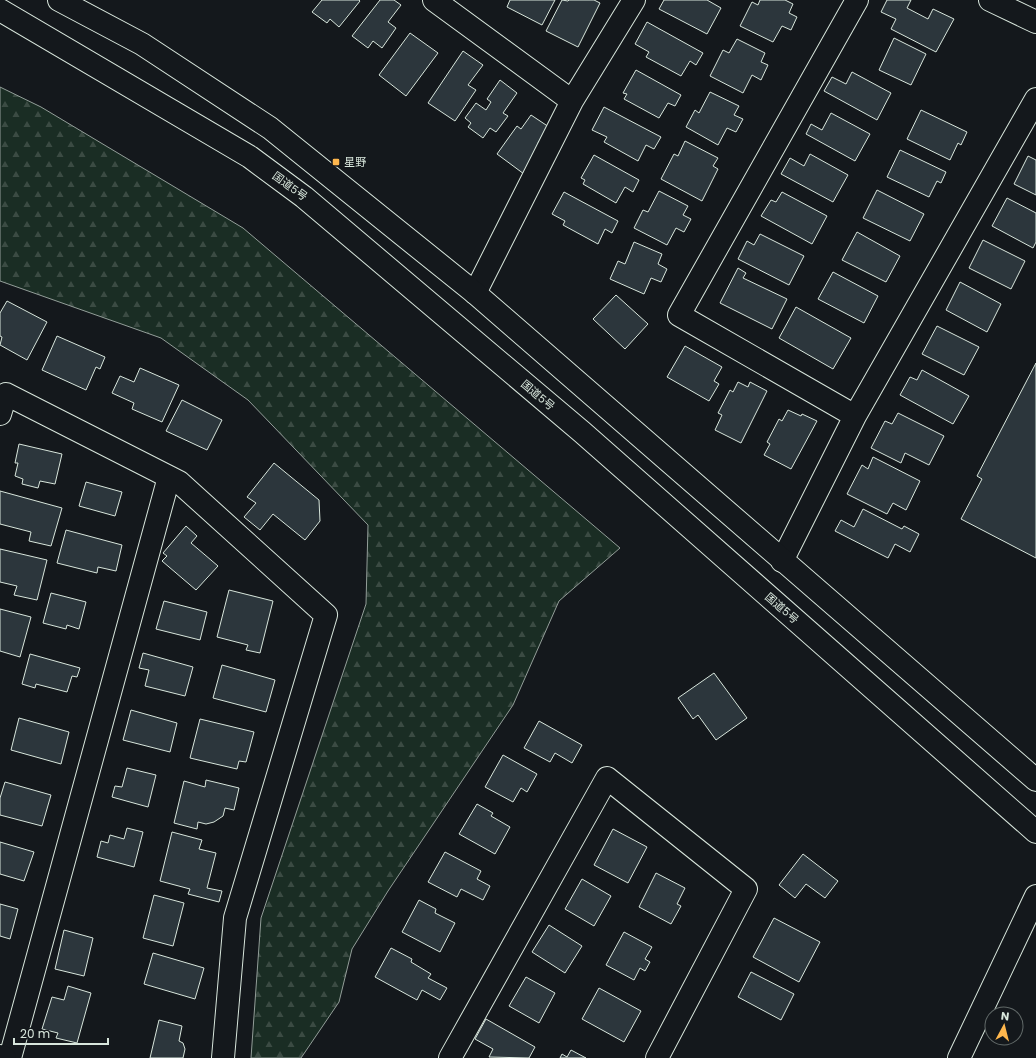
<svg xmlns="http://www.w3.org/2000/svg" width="1036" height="1058" viewBox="0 0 1036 1058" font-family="Poppins,'Noto Sans JP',sans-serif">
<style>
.forest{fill:url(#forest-firs);stroke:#939e99}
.building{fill:#2c363c;stroke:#d8e6dc}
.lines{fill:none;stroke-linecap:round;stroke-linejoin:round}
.street-casing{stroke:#d8e6dc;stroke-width:24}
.secondary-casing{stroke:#d8e6dc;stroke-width:24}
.highway-casing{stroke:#d8e6dc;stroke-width:24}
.street{stroke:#14181c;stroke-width:22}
.secondary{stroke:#14181c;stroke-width:22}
.highway{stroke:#14181c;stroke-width:22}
.poi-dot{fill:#ffb74d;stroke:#14181c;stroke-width:1.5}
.labels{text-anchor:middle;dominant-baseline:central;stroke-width:3;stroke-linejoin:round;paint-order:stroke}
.poi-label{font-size:11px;fill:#d8e6dc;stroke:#14181c;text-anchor:start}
.street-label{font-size:11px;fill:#d8e6dc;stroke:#14181c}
</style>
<defs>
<pattern id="forest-firs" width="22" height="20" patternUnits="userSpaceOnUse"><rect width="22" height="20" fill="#1a2d24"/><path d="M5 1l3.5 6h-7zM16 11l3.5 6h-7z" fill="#3b4b43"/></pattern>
</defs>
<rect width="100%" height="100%" fill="#14181c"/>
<path class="forest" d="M 0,87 L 41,107 L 243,228 L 620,548 L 559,601 L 513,705 L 388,891 L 352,949 L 339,1002 L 301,1058 L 251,1058 L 261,918 L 366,604 L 368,525 L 248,400 L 161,338 L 0,281 Z"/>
<path class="building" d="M 322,0 L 359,0 L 360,1 L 339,27 L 330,19 L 327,23 L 312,12 Z
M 380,0 L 394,0 L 401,5 L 388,22 L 396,28 L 382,48 L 373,41 L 368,48 L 352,36 Z
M 510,0 L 555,0 L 542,25 L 507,7 Z
M 562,0 L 568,1 L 569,0 L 594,0 L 600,3 L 578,47 L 546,31 Z
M 664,0 L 707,0 L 721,8 L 707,34 L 659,9 Z
M 760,0 L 785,0 L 793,4 L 789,13 L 797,17 L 791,30 L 782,26 L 773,42 L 740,26 L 752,2 L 758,5 Z
M 887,0 L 911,0 L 907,8 L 928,19 L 933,9 L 954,19 L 936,52 L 891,29 L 896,19 L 881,12 Z
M 647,22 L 703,53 L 696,65 L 690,61 L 681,76 L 646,57 L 649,52 L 635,44 Z
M 410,33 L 438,53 L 406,96 L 379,75 Z
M 894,38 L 926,54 L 911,85 L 879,70 Z
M 737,39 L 765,53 L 761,62 L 768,65 L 761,80 L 752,75 L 743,93 L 710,76 L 723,50 L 729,53 Z
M 463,51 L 483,65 L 468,85 L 476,90 L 455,121 L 428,103 Z
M 636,70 L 681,95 L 675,106 L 668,103 L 659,118 L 624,99 L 627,94 L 623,93 Z
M 852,72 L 891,93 L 877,120 L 824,91 L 832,77 L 846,84 Z
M 500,80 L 517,93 L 503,113 L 508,116 L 496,132 L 490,128 L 483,138 L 468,127 L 471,123 L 465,118 L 476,103 L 486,110 L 491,102 L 487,99 Z
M 710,92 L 739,106 L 734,115 L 743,119 L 736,132 L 727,128 L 718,145 L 686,127 L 695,110 L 699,113 Z
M 604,107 L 661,137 L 654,149 L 646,145 L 638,161 L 604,142 L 607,137 L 592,130 Z
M 921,110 L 967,132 L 961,145 L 958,143 L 950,160 L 907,139 Z
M 831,113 L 870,134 L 855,161 L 806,134 L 811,124 L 822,130 Z
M 531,115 L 549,127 L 538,143 L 544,147 L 524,174 L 497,154 L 517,126 L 521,129 Z
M 685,141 L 718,158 L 713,166 L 718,169 L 702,201 L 661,179 L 674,154 L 678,156 Z
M 900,150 L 946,172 L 941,183 L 937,181 L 929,197 L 887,177 Z
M 810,154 L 848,175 L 833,202 L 781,174 L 790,158 L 804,166 Z
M 594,155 L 639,180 L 633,192 L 625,187 L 616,203 L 583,184 L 585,180 L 581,178 Z
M 1028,156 L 1036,160 L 1036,195 L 1014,184 Z
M 877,190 L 924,214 L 910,241 L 863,218 Z
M 659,191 L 688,206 L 683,215 L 691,219 L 684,232 L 676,228 L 667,245 L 634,228 L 643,210 L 648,212 Z
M 564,192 L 618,221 L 612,233 L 605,229 L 598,244 L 563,225 L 565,221 L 552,214 Z
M 782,192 L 827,216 L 812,244 L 761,216 L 771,200 L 776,202 Z
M 1007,198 L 1036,213 L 1036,242 L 1033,248 L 992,226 Z
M 857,232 L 900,256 L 886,282 L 842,260 Z
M 760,234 L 804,256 L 789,285 L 738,259 L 747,241 L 754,245 Z
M 983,240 L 1025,261 L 1011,289 L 969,268 Z
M 634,242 L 662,254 L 658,264 L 667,269 L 661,282 L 651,278 L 644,294 L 610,279 L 618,261 L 625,264 Z
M 738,268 L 746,273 L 743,278 L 787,299 L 772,329 L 720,303 Z
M 833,272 L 878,296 L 864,323 L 818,299 Z
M 960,282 L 1001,304 L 987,332 L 946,310 Z
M 616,295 L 648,324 L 625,349 L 593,319 Z
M 7,301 L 47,322 L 27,360 L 0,345 L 2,337 L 0,336 L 0,313 Z
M 796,307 L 851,338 L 833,369 L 779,338 Z
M 937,326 L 979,347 L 964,375 L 922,354 Z
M 57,336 L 105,357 L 100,369 L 96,367 L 86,390 L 42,370 Z
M 685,346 L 722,367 L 714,381 L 719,384 L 709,401 L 667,377 Z
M 1036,363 L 1036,558 L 961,519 L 982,479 L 977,476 Z
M 140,368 L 179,385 L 162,422 L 132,409 L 134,403 L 112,393 L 120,376 L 134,382 Z
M 922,370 L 969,396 L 953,424 L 900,395 L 910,377 L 917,380 Z
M 738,382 L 748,387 L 750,382 L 767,391 L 741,443 L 715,430 L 722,415 L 718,413 L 730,390 L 733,392 Z
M 182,400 L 222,420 L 207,450 L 166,431 Z
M 788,410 L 801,416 L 802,414 L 817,421 L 791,469 L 764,455 L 770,444 L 767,442 L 779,419 L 782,421 Z
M 898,413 L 944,436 L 929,465 L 905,453 L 901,463 L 871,448 L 885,421 L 892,424 Z
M 19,444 L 62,454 L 55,484 L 40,481 L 38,488 L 22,484 L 23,479 L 15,476 L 18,463 L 15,463 Z
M 873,457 L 920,481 L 906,510 L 893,503 L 887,514 L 847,494 L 862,465 L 868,469 Z
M 274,463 L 319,500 L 320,521 L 305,540 L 273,514 L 260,530 L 244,517 L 256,503 L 247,497 Z
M 86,482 L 122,492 L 115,516 L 79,506 Z
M 0,491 L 62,508 L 51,546 L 29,541 L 31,532 L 0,524 Z
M 863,509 L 902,529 L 904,526 L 919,534 L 910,552 L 895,544 L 888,558 L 835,531 L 841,520 L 854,527 Z
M 186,526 L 197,536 L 191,543 L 218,566 L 196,590 L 162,561 L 167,556 L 163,553 Z
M 66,530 L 122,545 L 116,571 L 98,567 L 97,573 L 57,563 Z
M 0,549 L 47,560 L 37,600 L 14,595 L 17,586 L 0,582 Z
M 229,590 L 273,601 L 260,653 L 246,650 L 248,645 L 217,637 Z
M 51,593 L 86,602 L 79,629 L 67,625 L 66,629 L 43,623 Z
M 164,601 L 207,612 L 200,640 L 156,629 Z
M 0,609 L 31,617 L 20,657 L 0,651 Z
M 143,653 L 193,667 L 185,696 L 145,686 L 149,670 L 139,668 Z
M 30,654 L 80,668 L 77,677 L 72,676 L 67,692 L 36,684 L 35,688 L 22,684 Z
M 222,665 L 275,680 L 266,712 L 213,698 Z
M 714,673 L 747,718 L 716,740 L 698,715 L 693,719 L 678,698 Z
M 131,710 L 177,723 L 170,752 L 123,740 Z
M 19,718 L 69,732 L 61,764 L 11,750 Z
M 200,719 L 254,732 L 246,762 L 239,761 L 237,769 L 190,758 Z
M 539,721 L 582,745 L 572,763 L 555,753 L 550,762 L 524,748 Z
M 503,755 L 537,774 L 527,792 L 521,788 L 513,802 L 485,787 Z
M 127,768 L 156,775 L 148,807 L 112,797 L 115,786 L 122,787 Z
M 206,780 L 239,788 L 234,810 L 225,808 L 223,816 L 214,822 L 206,824 L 198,822 L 197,829 L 174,823 L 184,781 L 205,787 Z
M 5,782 L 51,795 L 42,826 L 0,815 L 0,798 Z
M 477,804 L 493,813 L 491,816 L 510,827 L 495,854 L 459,834 Z
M 127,828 L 143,832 L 134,867 L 97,857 L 101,841 L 108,843 L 110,835 L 124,839 Z
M 613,829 L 647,847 L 628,883 L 594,865 Z
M 172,832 L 202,840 L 199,849 L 216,853 L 207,888 L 222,891 L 219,902 L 188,894 L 190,889 L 160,881 Z
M 0,842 L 34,852 L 24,881 L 0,874 Z
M 445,852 L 481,871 L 477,879 L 490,886 L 483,900 L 461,889 L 457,897 L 428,882 Z
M 803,854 L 838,881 L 825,898 L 806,884 L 795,898 L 779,885 Z
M 656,873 L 685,888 L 677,904 L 681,906 L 671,924 L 639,907 Z
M 582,879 L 611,896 L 594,926 L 565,909 Z
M 154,895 L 184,903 L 173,946 L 143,938 Z
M 419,900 L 436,909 L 435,913 L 455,923 L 440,952 L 402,932 Z
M 0,904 L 18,909 L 10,939 L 0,936 Z
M 774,918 L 820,942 L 799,982 L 753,957 Z
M 549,925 L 582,946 L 565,973 L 532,952 Z
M 64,930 L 93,938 L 84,976 L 55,969 Z
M 624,932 L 652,947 L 645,959 L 650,962 L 645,971 L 640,968 L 634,980 L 606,965 Z
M 391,948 L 412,959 L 411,962 L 431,974 L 428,978 L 447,988 L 440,1000 L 422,990 L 417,1000 L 375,977 Z
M 153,953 L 204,968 L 195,999 L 144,984 Z
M 751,972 L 794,994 L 781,1020 L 738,997 Z
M 526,977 L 555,993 L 539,1023 L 509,1006 Z
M 68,986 L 91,993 L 77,1043 L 56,1038 L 58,1033 L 42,1029 L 52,997 L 64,1000 Z
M 599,988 L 641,1011 L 624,1042 L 582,1019 Z
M 486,1019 L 535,1047 L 529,1058 L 489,1057 L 493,1049 L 475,1039 Z
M 159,1020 L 182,1026 L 179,1041 L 183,1043 L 185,1049 L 183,1058 L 150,1058 Z
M 571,1050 L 586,1058 L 560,1058 L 562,1054 L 567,1057 Z"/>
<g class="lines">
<defs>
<path id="street" d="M 434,0 L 572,101
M 990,0 L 1036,22
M 475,293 L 572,101 L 634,0
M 0,414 L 6,394 L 179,482 L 326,615 L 235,918 L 223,1058
M 855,416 L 679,315 L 857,0
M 782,561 L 855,416 L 1036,99
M 10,1058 L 169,477
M 450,1058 L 607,778 L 746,889 L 657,1058
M 959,1058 L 1036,896"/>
<path id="secondary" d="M 0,1056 L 5,1058"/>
<path id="highway" d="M 59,0 L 142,44 L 270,128 L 475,293 L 1036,780
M 0,10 L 250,157 L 304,197 L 582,432 L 1036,832"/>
</defs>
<use href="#street" class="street-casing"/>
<use href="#secondary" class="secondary-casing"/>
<use href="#highway" class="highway-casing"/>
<use href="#street" class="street"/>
<use href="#secondary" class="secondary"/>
<use href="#highway" class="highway"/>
</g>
<rect class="poi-dot" x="332" y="158" width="8" height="8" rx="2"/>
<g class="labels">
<g class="poi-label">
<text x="344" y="162">星野</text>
</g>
<g class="street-label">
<text transform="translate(290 186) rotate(36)">国道5号</text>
<text transform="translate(538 395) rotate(40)">国道5号</text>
<text transform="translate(782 608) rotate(41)">国道5号</text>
</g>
</g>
<g transform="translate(1004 1026) rotate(7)"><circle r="19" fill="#14181c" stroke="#626a69"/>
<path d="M0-3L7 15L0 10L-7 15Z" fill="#ffb74d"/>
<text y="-6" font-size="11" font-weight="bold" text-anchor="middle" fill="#d8e6dc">N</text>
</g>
<path d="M14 1038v6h94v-6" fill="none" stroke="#d8e6dc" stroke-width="2"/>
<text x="20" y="1038" font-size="12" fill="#d8e6dc" stroke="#14181c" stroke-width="3" paint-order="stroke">20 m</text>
</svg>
